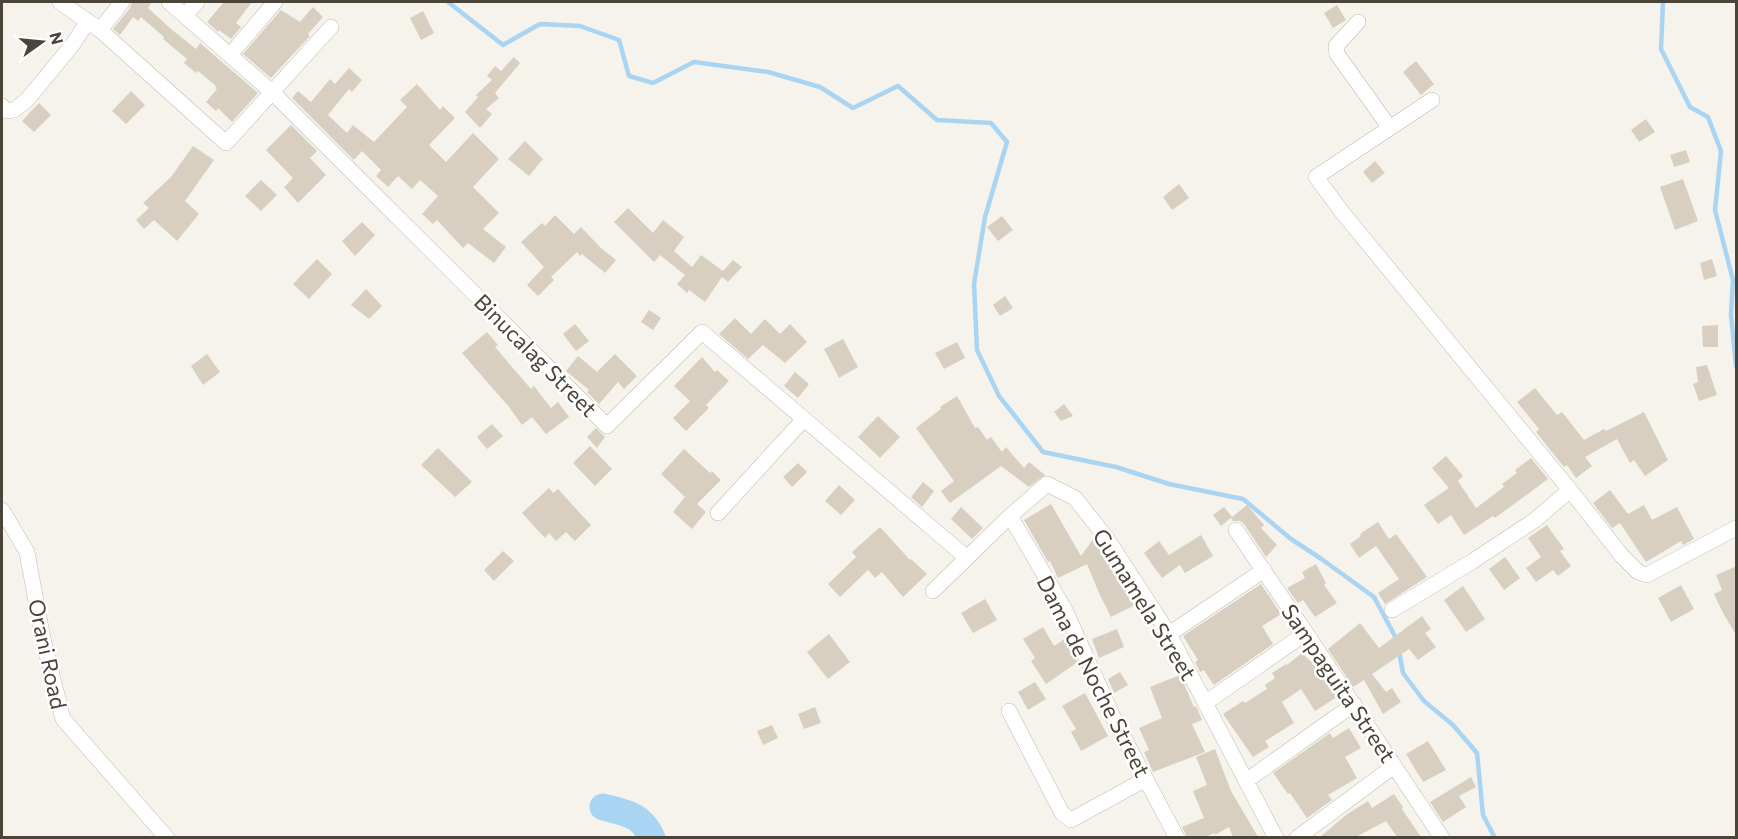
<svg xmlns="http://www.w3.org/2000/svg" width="1738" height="839" viewBox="0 0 1738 839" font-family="Commissioner,sans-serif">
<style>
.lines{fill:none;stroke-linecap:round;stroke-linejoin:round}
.stream{stroke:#a9d4f2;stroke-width:4.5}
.river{stroke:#a9d4f2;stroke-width:27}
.building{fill:#d8cfc1}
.minor-casing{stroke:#c2bbae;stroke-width:16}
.minor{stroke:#fff;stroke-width:15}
.labels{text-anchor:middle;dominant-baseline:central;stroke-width:5;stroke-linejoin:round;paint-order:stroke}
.street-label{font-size:22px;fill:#4b4439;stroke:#fff}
</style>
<rect width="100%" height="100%" fill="#f6f3ec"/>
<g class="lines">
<path class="stream" d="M 448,2 L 503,45 L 540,24 L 580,26 L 619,40 L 629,76 L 653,83 L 694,62 L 768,72 L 820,87 L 853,108 L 898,86 L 937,120 L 991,123 L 1007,142 L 985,217 L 974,284 L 977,350 L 999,396 L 1043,452 L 1116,467 L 1169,484 L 1243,499 L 1291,539 L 1320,558 L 1374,597 L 1397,640
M 1663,2 L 1661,49 L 1690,107 L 1708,117 L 1721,151 L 1715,210 L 1733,280 L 1731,315 L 1736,366
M 1399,651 L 1403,673 L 1424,701 L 1453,725 L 1477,753 L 1483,815 L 1495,838"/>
<path class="river" d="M 603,807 C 626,813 641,814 652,838"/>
</g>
<path class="building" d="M 132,2 L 152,2 L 148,8 L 171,29 L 196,49 L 200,43 L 258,93 L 232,122 L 218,108 L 216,111 L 206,102 L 217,89 L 215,88 L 216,86 L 198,71 L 196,73 L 184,63 L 187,59 L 163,39 L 164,37 L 141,17 L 138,21 L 133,17 L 120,35 L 113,29 L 130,8 Z
M 224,2 L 252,2 L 236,23 L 241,27 L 231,39 L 219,30 L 218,32 L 207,22 Z
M 1337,5 L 1346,20 L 1333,28 L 1324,13 Z
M 313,7 L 323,17 L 308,34 L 310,36 L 271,78 L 243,54 L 281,10 L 300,22 Z
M 423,11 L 434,33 L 421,40 L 410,18 Z
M 514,57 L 520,63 L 495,93 L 499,98 L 486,109 L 492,114 L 480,128 L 465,112 L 478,97 L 476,95 L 492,80 L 487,76 L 495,66 L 501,71 Z
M 1416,61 L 1434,84 L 1421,95 L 1403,72 Z
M 349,68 L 362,80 L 352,92 L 349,89 L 328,115 L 347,133 L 353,125 L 374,142 L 407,107 L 400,100 L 417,84 L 440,110 L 443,106 L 455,118 L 429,145 L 446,162 L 473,133 L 499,159 L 473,187 L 499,213 L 483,229 L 506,247 L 494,263 L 468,243 L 463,248 L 437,220 L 433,224 L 422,214 L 438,196 L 420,180 L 412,189 L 398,176 L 388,187 L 376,176 L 381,170 L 362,151 L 354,160 L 292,98 L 298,91 L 311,102 L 330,79 L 335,84 Z
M 131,91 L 145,105 L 126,124 L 112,111 Z
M 39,103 L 51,115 L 34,132 L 22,121 Z
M 1646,119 L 1655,132 L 1639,142 L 1631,130 Z
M 291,125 L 317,151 L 310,158 L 326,175 L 298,203 L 284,187 L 293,178 L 266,150 Z
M 525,141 L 543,159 L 529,176 L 508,159 Z
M 193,146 L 214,160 L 185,201 L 199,214 L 177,241 L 154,220 L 144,229 L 136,220 L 149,208 L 143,203 L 171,177 Z
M 1686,150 L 1690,162 L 1674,167 L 1670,155 Z
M 1375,161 L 1385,173 L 1372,183 L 1363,172 Z
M 1683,179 L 1698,221 L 1675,230 L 1660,187 Z
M 261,180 L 277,195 L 261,211 L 245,196 Z
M 1179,184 L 1189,198 L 1172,210 L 1163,197 Z
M 628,208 L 653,233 L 663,220 L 684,237 L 674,251 L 692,267 L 701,255 L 723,271 L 733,260 L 742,267 L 728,282 L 722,277 L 705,302 L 689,290 L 687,293 L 677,284 L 685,275 L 660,255 L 654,262 L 614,222 Z
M 555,215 L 574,234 L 581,227 L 601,248 L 616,260 L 605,273 L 582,254 L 580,256 L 577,252 L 551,277 L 554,280 L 538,296 L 527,285 L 544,267 L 521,242 L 542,223 L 545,226 Z
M 1002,216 L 1013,230 L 998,241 L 987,227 Z
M 362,222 L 375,235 L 355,256 L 342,241 Z
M 317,259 L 332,274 L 309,299 L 293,284 Z
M 1712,259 L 1717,276 L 1704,280 L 1700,263 Z
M 366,289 L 382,306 L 369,319 L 351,305 Z
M 1005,296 L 1013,308 L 1000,316 L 993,305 Z
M 649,310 L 661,318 L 653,330 L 641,322 Z
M 735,318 L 751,334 L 765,319 L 780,334 L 790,324 L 807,342 L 785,363 L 763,345 L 748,359 L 719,334 Z
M 575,324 L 589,341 L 576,351 L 563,334 Z
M 1718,325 L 1718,347 L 1703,347 L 1702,326 Z
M 487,332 L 498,345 L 495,347 L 531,389 L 534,386 L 551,408 L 558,402 L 569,417 L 546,434 L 532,417 L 522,425 L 509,407 L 462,353 Z
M 843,339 L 858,367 L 839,378 L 824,349 Z
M 957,342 L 965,358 L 944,369 L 935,353 Z
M 207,354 L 220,372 L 203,385 L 191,366 Z
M 615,354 L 637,376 L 624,389 L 618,382 L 599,404 L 587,392 L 589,390 L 566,371 L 578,356 L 597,372 Z
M 702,357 L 715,372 L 717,370 L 729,381 L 706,405 L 709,408 L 686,431 L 673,418 L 690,401 L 674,386 Z
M 1707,365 L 1717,395 L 1699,401 L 1693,384 L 1698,382 L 1696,367 Z
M 795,372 L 809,384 L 798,398 L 784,386 Z
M 1535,388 L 1557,415 L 1562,412 L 1584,440 L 1604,429 L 1606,431 L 1644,412 L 1668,460 L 1645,476 L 1634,460 L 1630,463 L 1617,439 L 1585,457 L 1592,466 L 1576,478 L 1567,465 L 1564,467 L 1536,432 L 1539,429 L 1517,402 Z
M 957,396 L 975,428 L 978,427 L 987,440 L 991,437 L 1002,452 L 1006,447 L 1024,468 L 1029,462 L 1045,475 L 1029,487 L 1001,466 L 950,503 L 941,491 L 954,481 L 916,428 L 941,409 L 940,407 Z
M 1064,404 L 1073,416 L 1061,421 L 1054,412 Z
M 878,416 L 900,437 L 880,458 L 858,437 Z
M 492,424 L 503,436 L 487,449 L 477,437 Z
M 596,428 L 605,437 L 597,448 L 587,437 Z
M 590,446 L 612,469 L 595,486 L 573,463 Z
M 438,448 L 472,482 L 455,497 L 421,465 Z
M 684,449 L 710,473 L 712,471 L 721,480 L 697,504 L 706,512 L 692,529 L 673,512 L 685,497 L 661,474 Z
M 1446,456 L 1463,476 L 1458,481 L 1476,508 L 1504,487 L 1502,484 L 1517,473 L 1515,470 L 1531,458 L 1548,479 L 1495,518 L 1493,516 L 1464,535 L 1451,515 L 1438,524 L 1424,505 L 1449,488 L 1432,468 Z
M 798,463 L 807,472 L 792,487 L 783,477 Z
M 923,482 L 934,491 L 922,507 L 911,497 Z
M 839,485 L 855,500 L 841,515 L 825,501 Z
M 549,488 L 553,493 L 558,489 L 591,525 L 575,541 L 566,532 L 556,541 L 549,533 L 545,538 L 522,513 Z
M 1610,490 L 1628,514 L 1644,505 L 1652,520 L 1677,507 L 1694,539 L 1683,545 L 1681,541 L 1646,562 L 1620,523 L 1612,528 L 1593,503 Z
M 1051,504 L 1081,556 L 1094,538 L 1122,580 L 1135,605 L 1111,617 L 1099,593 L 1087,564 L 1058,578 L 1050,561 L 1048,562 L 1024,520 Z
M 1247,505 L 1264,525 L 1261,528 L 1277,545 L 1266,557 L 1244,524 L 1240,521 L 1233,521 L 1231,518 Z
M 961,507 L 983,528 L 972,539 L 951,519 Z
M 1224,507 L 1232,517 L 1221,526 L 1213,515 Z
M 1378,522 L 1389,539 L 1396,534 L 1427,577 L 1385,604 L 1378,593 L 1399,579 L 1376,546 L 1359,558 L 1350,544 L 1361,536 L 1360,534 Z
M 1547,525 L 1564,549 L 1560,551 L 1571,566 L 1558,576 L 1553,570 L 1536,582 L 1526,568 L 1541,557 L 1528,538 Z
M 880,527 L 910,560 L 911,559 L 927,574 L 903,597 L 882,572 L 875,578 L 868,570 L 840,597 L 828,584 L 856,557 L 852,552 Z
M 1201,535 L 1213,556 L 1185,573 L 1180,565 L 1162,578 L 1144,553 L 1159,541 L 1169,555 Z
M 503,551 L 514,561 L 494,581 L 484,570 Z
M 1505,557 L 1520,578 L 1504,590 L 1489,569 Z
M 1316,564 L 1326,583 L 1324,585 L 1337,603 L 1315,617 L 1303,600 L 1298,603 L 1287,588 L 1305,578 L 1302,572 Z
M 1737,566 L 1737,637 L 1722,611 L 1714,594 L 1722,590 L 1716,575 Z
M 1261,584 L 1281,614 L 1262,626 L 1273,644 L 1214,685 L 1204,670 L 1200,672 L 1195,662 L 1198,660 L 1183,636 Z
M 1681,585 L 1694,609 L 1671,622 L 1658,598 Z
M 1463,586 L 1485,619 L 1466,632 L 1444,600 Z
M 985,599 L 997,620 L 973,633 L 961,613 Z
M 1422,616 L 1431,629 L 1425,633 L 1436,647 L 1418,660 L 1409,649 L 1372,674 L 1386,692 L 1392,688 L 1401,702 L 1383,714 L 1364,680 L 1353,687 L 1328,649 L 1360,623 L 1379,648 Z
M 1043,627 L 1054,646 L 1066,638 L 1078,662 L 1046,684 L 1031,661 L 1035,658 L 1023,639 Z
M 1117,629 L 1124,647 L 1099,658 L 1092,639 Z
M 829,634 L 850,662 L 828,679 L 807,652 Z
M 1302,653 L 1310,661 L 1312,660 L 1337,697 L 1315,711 L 1301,689 L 1282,702 L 1294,723 L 1265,741 L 1269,747 L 1253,757 L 1223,714 L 1243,701 L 1245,703 L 1267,689 L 1265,685 L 1275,678 L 1272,673 L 1286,664 L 1287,665 Z
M 1120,672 L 1128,685 L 1114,693 L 1108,679 Z
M 1180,675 L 1194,707 L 1196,706 L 1202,720 L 1192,724 L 1205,752 L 1153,772 L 1144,752 L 1149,750 L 1139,728 L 1162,718 L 1150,687 Z
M 1035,682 L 1046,699 L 1028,710 L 1018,692 Z
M 1085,693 L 1108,736 L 1081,751 L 1071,732 L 1076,729 L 1062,706 Z
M 815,707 L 821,723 L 804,729 L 798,714 Z
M 772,725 L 778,738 L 763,745 L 757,731 Z
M 1349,728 L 1361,748 L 1345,757 L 1357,778 L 1328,795 L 1332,800 L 1307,818 L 1290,793 L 1288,794 L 1273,773 L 1330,733 L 1333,738 Z
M 1428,741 L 1446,770 L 1423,782 L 1406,754 Z
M 1215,749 L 1231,791 L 1258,837 L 1233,837 L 1229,827 L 1215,835 L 1215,833 L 1205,837 L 1187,837 L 1182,827 L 1204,818 L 1193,791 L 1207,785 L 1196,757 Z
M 1471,777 L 1476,787 L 1459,796 L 1466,807 L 1443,822 L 1430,802 Z
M 1394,794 L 1403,807 L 1402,809 L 1421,837 L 1397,837 L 1386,821 L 1356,837 L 1320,837 L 1346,815 L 1368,801 L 1372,808 Z"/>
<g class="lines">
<defs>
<path id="minor" d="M 60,2 L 100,30 L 226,143 L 331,27
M 169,2 L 273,93 L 607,426 L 702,332 L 967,558
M 185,16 L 197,2
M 1358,22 L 1336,46 L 1337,54 L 1390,128
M 100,30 L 122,2
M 230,55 L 275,2
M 1432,100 L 1316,177 L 1342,212 L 1570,490 L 1622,556 L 1638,572 L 1647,575 L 1736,528
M 2,106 L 7,111 L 14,110 L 27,100 L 73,44 L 88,21
M 2,510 L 27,552 L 43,639 L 63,719 L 167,838
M 718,513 L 804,419
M 1010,516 L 1065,610 L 1114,719 L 1177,838
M 1236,530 L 1306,633 L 1442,838
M 933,591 L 1010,516 L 1047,484 L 1075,498 L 1108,540 L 1169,634 L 1276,838
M 1392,610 L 1473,561 L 1535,520 L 1570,490
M 1169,634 L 1264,570
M 1205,703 L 1306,633
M 1009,711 L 1062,813 L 1071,820 L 1146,779
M 1246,781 L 1354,704
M 1297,838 L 1394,766"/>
</defs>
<use href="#minor" class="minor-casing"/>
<use href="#minor" class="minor"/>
</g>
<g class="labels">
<g class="street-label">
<text transform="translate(536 355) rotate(45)">Binucalag Street</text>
<text transform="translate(1145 604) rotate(58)">Gumamela Street</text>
<text transform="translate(48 654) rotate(78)">Orani Road</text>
<text transform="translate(1094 676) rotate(63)">Dama de Noche Street</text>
<text transform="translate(1339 683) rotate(56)">Sampaguita Street</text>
</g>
</g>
<rect width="1738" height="839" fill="none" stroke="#4b4439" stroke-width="6"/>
<g transform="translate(42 42) rotate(75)" stroke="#ffffff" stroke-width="4.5" paint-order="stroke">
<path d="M0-4.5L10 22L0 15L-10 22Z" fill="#4b4439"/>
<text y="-9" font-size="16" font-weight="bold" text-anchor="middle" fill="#4b4439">N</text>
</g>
</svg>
